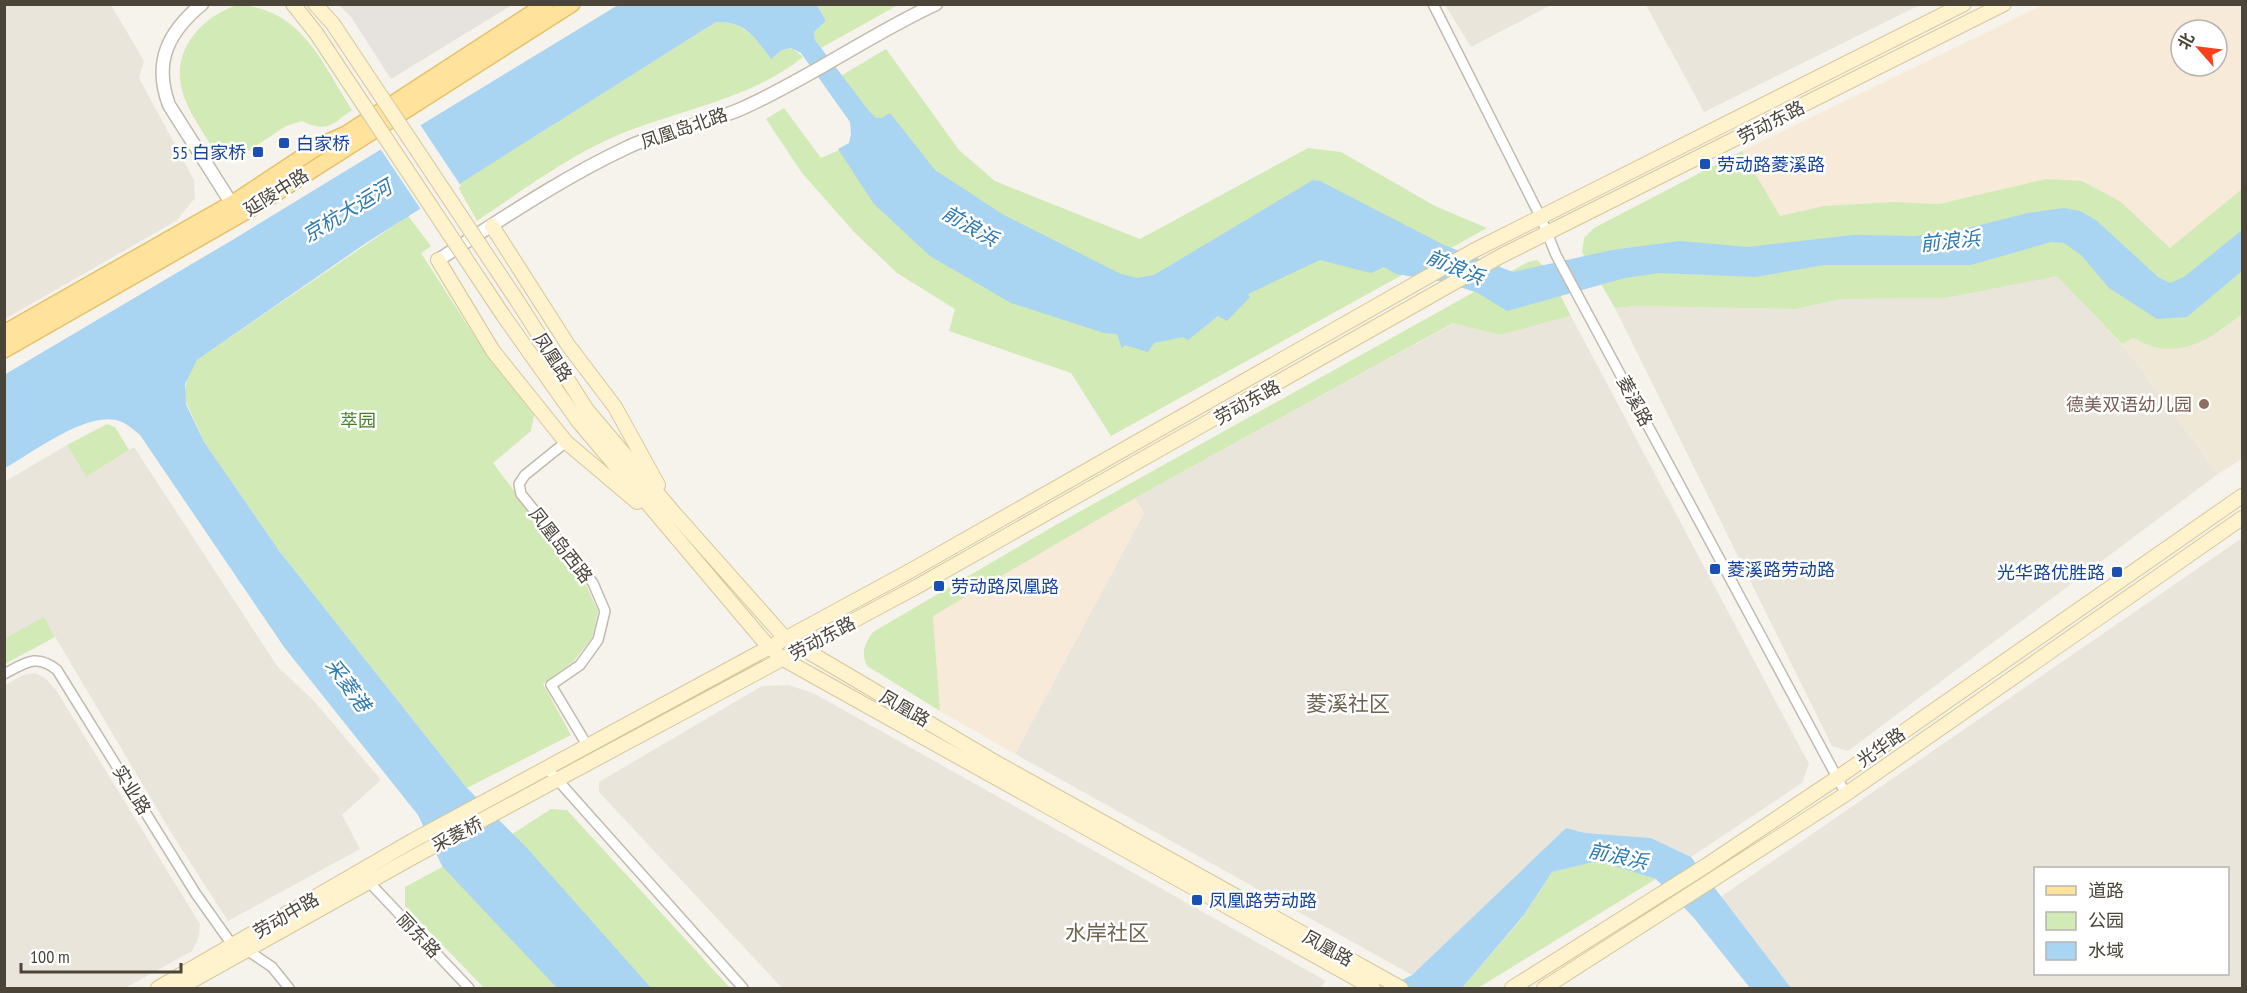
<svg xmlns="http://www.w3.org/2000/svg" width="2247" height="993" viewBox="0 0 2247 993" font-family="'PT Sans Narrow','Noto Sans SC',sans-serif">
<style>
.residential{fill:#eae5da;fill-rule:evenodd}
.commercial{fill:#f7ead8;fill-rule:evenodd}
.industrial{fill:#e6e2dd}
.education{fill:#efe8d6}
.green{fill:#d2eab5}
.water{fill:#a9d4f2}
.pier{fill:#f6f3ec}
.lines{fill:none;stroke-linecap:round;stroke-linejoin:round}
.minor-casing{stroke:#c2bbae;stroke-width:12}
.tertiary-casing{stroke:#c2bbae;stroke-width:15}
.secondary-casing{stroke:#d6c79b;stroke-width:16}
.primary-casing{stroke:#e6c16a;stroke-width:18}
.minor{stroke:#fff;stroke-width:9}
.tertiary{stroke:#fff;stroke-width:12}
.secondary{stroke:#fff3cd;stroke-width:14}
.primary{stroke:#ffe39c;stroke-width:15}
.secondary-bridge-casing{stroke:#d6c79b;stroke-width:16;stroke-linecap:butt}
.secondary-bridge{stroke:#fff3cd;stroke-width:14}
.transit-dot{fill:#1a4fb4;stroke:#fff;stroke-width:2}
.education-dot{fill:#8d6e63;stroke:#fff;stroke-width:2}
.labels{text-anchor:middle;dominant-baseline:central;stroke-width:5;stroke-linejoin:round;paint-order:stroke}
.street-label{font-size:18px;fill:#4b4439;stroke:#fff}
.transit-label{font-size:18px;fill:#164399;stroke:#fff;text-anchor:start}
.education-label{font-size:18px;fill:#785e54;stroke:#fff;text-anchor:end}
.park-label{font-size:18px;fill:#4a7f2a;stroke:#fff}
.water-label{font-size:20px;font-style:italic;fill:#2e7ab2;stroke:#fff}
.quarter-label{font-size:21px;fill:#6e6250;stroke:#fff}
</style>
<rect width="100%" height="100%" fill="#f6f3ec"/>
<path class="residential" d="M 5,4 L 111,5 L 144,61 L 139,78 L 194,180 L 195,198 L 176,221 L 5,319 Z
M 1445,5 L 1551,5 L 1471,47 Z
M 1646,5 L 1920,5 L 1704,112 Z
M 2057,275 L 2125,348 L 2218,474 L 1848,751 L 1832,746 L 1615,308 L 1636,306 L 1796,309 L 1841,299 L 1946,298 Z
M 1571,316 L 1809,764 L 1802,783 L 1691,857 L 1651,838 L 1585,833 L 1566,828 L 1412,975 L 1015,754 L 1144,513 L 1135,498 L 1454,323 L 1500,335 Z
M 67,445 L 86,477 L 134,447 L 277,666 L 314,701 L 381,780 L 342,815 L 360,849 L 228,921 L 172,834 L 44,618 L 5,638 L 4,482 Z
M 2242,538 L 2242,988 L 1791,988 L 1719,898 ZM 2036,868 L 2228,868 L 2228,974 L 2036,974 Z
M 35,673 L 45,678 L 56,690 L 200,924 L 199,936 L 192,951 L 125,988 L 5,988 L 5,685 L 23,675 Z
M 789,685 L 815,694 L 1326,981 L 1320,988 L 782,988 L 599,792 L 599,782 L 762,686 Z"/>
<path class="commercial" d="M 2239,4 L 2242,11 L 2242,189 L 2170,248 L 2121,202 L 2046,179 L 1939,204 L 1893,202 L 1824,206 L 1780,216 L 1742,151 L 2043,5 ZM 2181,30 L 2217,30 L 2217,66 L 2181,66 Z
M 1135,498 L 1144,513 L 1015,754 L 940,711 L 933,616 Z"/>
<path class="industrial" d="M 339,5 L 512,5 L 391,79 L 351,17 Z"/>
<path class="education" d="M 2242,314 L 2242,459 L 2218,474 L 2122,344 L 2133,338 L 2159,348 L 2219,332 Z"/>
<path class="green" d="M 237,5 C 301,7 322,63 352,110 C 331,125 327,133 302,121 L 286,126 L 233,161 L 225,161 L 218,157 C 206,135 186,111 181,86 C 173,47 204,16 237,5 Z
M 817,5 L 898,5 L 821,48 L 815,40 L 814,32 L 826,21 Z
M 716,22 C 745,21 755,38 771,59 L 782,50 L 792,48 L 803,57 C 749,100 681,109 618,135 C 568,156 522,191 477,221 L 457,185 Z
M 886,49 L 959,150 L 995,181 L 1140,239 L 1308,148 L 1341,152 L 1435,206 L 1487,228 L 1111,436 L 1071,373 L 949,331 L 955,309 L 897,273 L 855,233 L 802,173 L 766,119 L 784,108 L 821,158 L 860,141 L 837,78 Z
M 1742,151 L 1780,216 L 1824,206 L 1893,202 L 1939,204 L 2046,179 L 2082,181 L 2121,202 L 2170,248 L 2242,189 L 2242,314 C 2218,333 2192,353 2159,348 C 2150,347 2141,341 2133,338 L 2122,344 L 2057,276 L 1946,298 L 1841,299 L 1796,309 L 1636,306 L 1615,308 L 1582,252 L 1584,238 L 1594,228 Z
M 408,216 L 431,246 L 421,253 L 484,351 L 534,415 L 531,431 L 493,463 L 587,587 L 598,611 L 592,638 L 574,661 L 543,684 L 571,735 L 467,788 L 280,552 L 204,442 L 184,397 L 188,373 L 197,360 Z
M 1537,260 L 1547,269 L 1571,316 L 1500,335 L 1453,323 L 1135,498 L 933,616 L 940,711 L 867,666 C 861,652 864,645 873,632 L 1054,526 L 1528,262 Z
M 107,424 L 115,427 L 129,450 L 86,477 L 67,445 Z
M 44,617 L 55,637 L 5,664 L 5,638 Z
M 551,809 L 567,810 L 730,988 L 638,988 L 503,840 Z
M 459,858 L 576,988 L 484,988 L 405,906 L 405,887 Z
M 1598,861 L 1656,879 L 1478,988 L 1462,988 L 1523,917 L 1552,872 Z"/>
<path class="water" d="M 618,5 L 817,5 L 826,21 L 814,32 L 815,40 L 869,111 L 876,118 L 882,118 L 890,113 L 935,170 L 1002,214 L 1121,274 L 1137,278 L 1154,275 L 1313,180 L 1320,181 L 1444,245 L 1513,272 L 1612,250 L 1680,241 L 1748,247 L 1853,235 L 1915,236 L 1960,230 L 2028,213 L 2064,208 L 2080,211 L 2097,221 L 2158,277 L 2170,283 L 2184,277 L 2242,230 L 2242,271 L 2187,317 L 2157,319 L 2109,288 L 2081,255 L 2064,243 L 2051,242 L 1971,265 L 1824,265 L 1755,277 L 1659,273 L 1625,278 L 1507,311 L 1478,293 L 1445,282 L 1396,274 L 1384,267 L 1371,273 L 1320,260 L 1248,294 L 1250,297 L 1227,321 L 1218,316 L 1188,340 L 1183,337 L 1154,343 L 1148,352 L 1125,345 L 1122,349 L 1117,334 L 1104,333 L 1011,303 L 930,256 L 874,204 L 838,149 L 849,143 L 851,134 L 850,122 L 801,53 L 791,48 L 782,50 L 771,59 C 755,38 746,21 716,22 L 366,243 L 197,360 L 185,384 L 186,404 L 204,442 L 280,552 L 467,788 L 526,847 L 651,988 L 557,988 L 442,866 L 418,815 L 284,647 L 140,435 C 133,429 125,422 116,420 C 84,413 32,453 5,468 L 4,375 L 234,239 Z
M 1566,828 L 1585,833 L 1651,838 L 1691,857 L 1791,988 L 1750,988 L 1694,918 L 1656,879 L 1598,861 L 1552,872 L 1524,915 L 1462,988 L 1386,988 L 1412,975 Z"/>
<path class="pier" d="M 419,123 L 461,186 L 422,211 L 379,147 Z"/>
<g class="lines">
<defs>
<path id="minor" d="M 1433,4 L 1541,218 L 1556,255 L 1846,794
M 566,442 L 525,475 L 519,484 L 521,494 L 593,583 L 605,611 L 598,640 L 580,665 L 551,685 L 587,745
M 4,674 C 25,663 37,653 57,670 L 196,894 L 233,946 L 247,950 L 272,967 L 289,988
M 546,767 L 743,988
M 369,882 L 469,988"/>
<path id="tertiary" d="M 202,4 C 168,32 153,62 169,105 L 235,209
M 438,260 C 499,221 560,179 626,148 C 663,130 705,125 743,108 C 810,78 869,35 936,4"/>
<path id="secondary" d="M 293,4 L 316,33
M 315,4 L 333,24
M 492,226 L 568,345 L 615,407 L 658,485
M 438,260 L 493,351 L 566,442 L 637,502
M 518,302 L 587,410 L 674,513 L 785,638 L 995,762 L 1401,988
M 503,315 L 578,421 L 768,646 L 783,659 L 1373,988
M 158,988 L 412,841 L 910,571 L 1473,251 L 1964,4
M 179,988 L 417,855 L 918,586 L 1501,256 L 2004,4
M 1512,988 L 1707,865 L 1837,778 L 2242,496
M 1544,988 L 1846,794 L 2242,518"/>
<path id="primary" d="M 4,333 L 236,201 L 319,146 L 346,134 L 546,4
M 4,350 L 259,204 L 572,4"/>
</defs>
<use href="#minor" class="minor-casing"/>
<use href="#tertiary" class="tertiary-casing"/>
<use href="#secondary" class="secondary-casing"/>
<use href="#primary" class="primary-casing"/>
<use href="#minor" class="minor"/>
<use href="#tertiary" class="tertiary"/>
<use href="#secondary" class="secondary"/>
<use href="#primary" class="primary"/>
<defs>
<path id="secondary-bridge" d="M 333,24 L 518,302
M 316,33 L 503,315"/>
</defs>
<use href="#secondary-bridge" class="secondary-bridge-casing"/>
<use href="#secondary-bridge" class="secondary-bridge"/>
</g>
<g class="transit-dot">
<rect x="278" y="137" width="12" height="12" rx="3"/>
<rect x="252" y="146" width="12" height="12" rx="3"/>
<rect x="1699" y="158" width="12" height="12" rx="3"/>
<rect x="1709" y="563" width="12" height="12" rx="3"/>
<rect x="2111" y="566" width="12" height="12" rx="3"/>
<rect x="933" y="580" width="12" height="12" rx="3"/>
<rect x="1191" y="894" width="12" height="12" rx="3"/>
</g>
<circle class="education-dot" cx="2204" cy="404" r="6"/>
<g class="labels">
<g class="street-label">
<text transform="translate(1771 122) rotate(-27)">劳动东路</text>
<text transform="translate(684 128) rotate(-19)">凤凰岛北路</text>
<text transform="translate(276 192) rotate(-32)">延陵中路</text>
<text transform="translate(553 357) rotate(57)">凤凰路</text>
<text transform="translate(1635 401) rotate(62)">菱溪路</text>
<text transform="translate(1247 402) rotate(-29)">劳动东路</text>
<text transform="translate(561 545) rotate(52)">凤凰岛西路</text>
<text transform="translate(822 638) rotate(-28)">劳动东路</text>
<text transform="translate(905 708) rotate(30)">凤凰路</text>
<text transform="translate(1881 747) rotate(-35)">光华路</text>
<text transform="translate(132 790) rotate(58)">实业路</text>
<text transform="translate(457 834) rotate(-27)">采菱桥</text>
<text transform="translate(286 915) rotate(-30)">劳动中路</text>
<text transform="translate(419 935) rotate(47)">丽东路</text>
<text transform="translate(1328 948) rotate(29)">凤凰路</text>
</g>
<g class="transit-label">
<text x="296" y="143">白家桥</text>
<text x="246" y="152" text-anchor="end">55 白家桥</text>
<text x="1717" y="164">劳动路菱溪路</text>
<text x="1727" y="569">菱溪路劳动路</text>
<text x="2105" y="572" text-anchor="end">光华路优胜路</text>
<text x="951" y="586">劳动路凤凰路</text>
<text x="1209" y="900">凤凰路劳动路</text>
</g>
<g class="education-label">
<text x="2192" y="404">德美双语幼儿园</text>
</g>
<g class="park-label">
<text x="358" y="420">萃园</text>
</g>
<g class="water-label">
<text transform="translate(347 211) rotate(-31)">京杭大运河</text>
<text transform="translate(970 226) rotate(30)">前浪浜</text>
<text transform="translate(1950 241) rotate(-6)">前浪浜</text>
<text transform="translate(1455 267) rotate(23)">前浪浜</text>
<text transform="translate(348 685) rotate(54)">采菱港</text>
<text transform="translate(1618 856) rotate(12)">前浪浜</text>
</g>
<g class="quarter-label">
<text x="1348" y="703">菱溪社区</text>
<text x="1107" y="932">水岸社区</text>
</g>
</g>
<rect width="2247" height="993" fill="none" stroke="#4b4439" stroke-width="12"/>
<rect x="2034" y="867" width="195" height="108" fill="#ffffff" stroke="#b7b4b0" stroke-width="1.5"/>
<rect x="2046" y="886" width="30" height="9" fill="#ffe39c" stroke="#b7b4b0" stroke-width="1.5"/>
<text x="2088" y="897" font-size="18" fill="#4b4439">道路</text>
<rect x="2046" y="912" width="30" height="18" fill="#d2eab5" stroke="#b7b4b0" stroke-width="1.5"/>
<text x="2088" y="927" font-size="18" fill="#4b4439">公园</text>
<rect x="2046" y="942" width="30" height="18" fill="#a9d4f2" stroke="#b7b4b0" stroke-width="1.5"/>
<text x="2088" y="957" font-size="18" fill="#4b4439">水域</text>
<g transform="translate(2199 48) rotate(298)"><circle r="28" fill="#ffffff" stroke="#b7b4b0" stroke-width="1.5"/>
<path d="M0-4.5L10 22L0 15L-10 22Z" fill="#fc3f1d"/>
<text y="-9" font-size="16" font-weight="bold" text-anchor="middle" fill="#4b4439">北</text>
</g>
<path d="M21 963v9h160v-9" fill="none" stroke="#4b4439" stroke-width="3"/>
<text x="30" y="963" font-size="18" fill="#4b4439" stroke="#ffffff" stroke-width="4.5" paint-order="stroke">100 m</text>
</svg>
